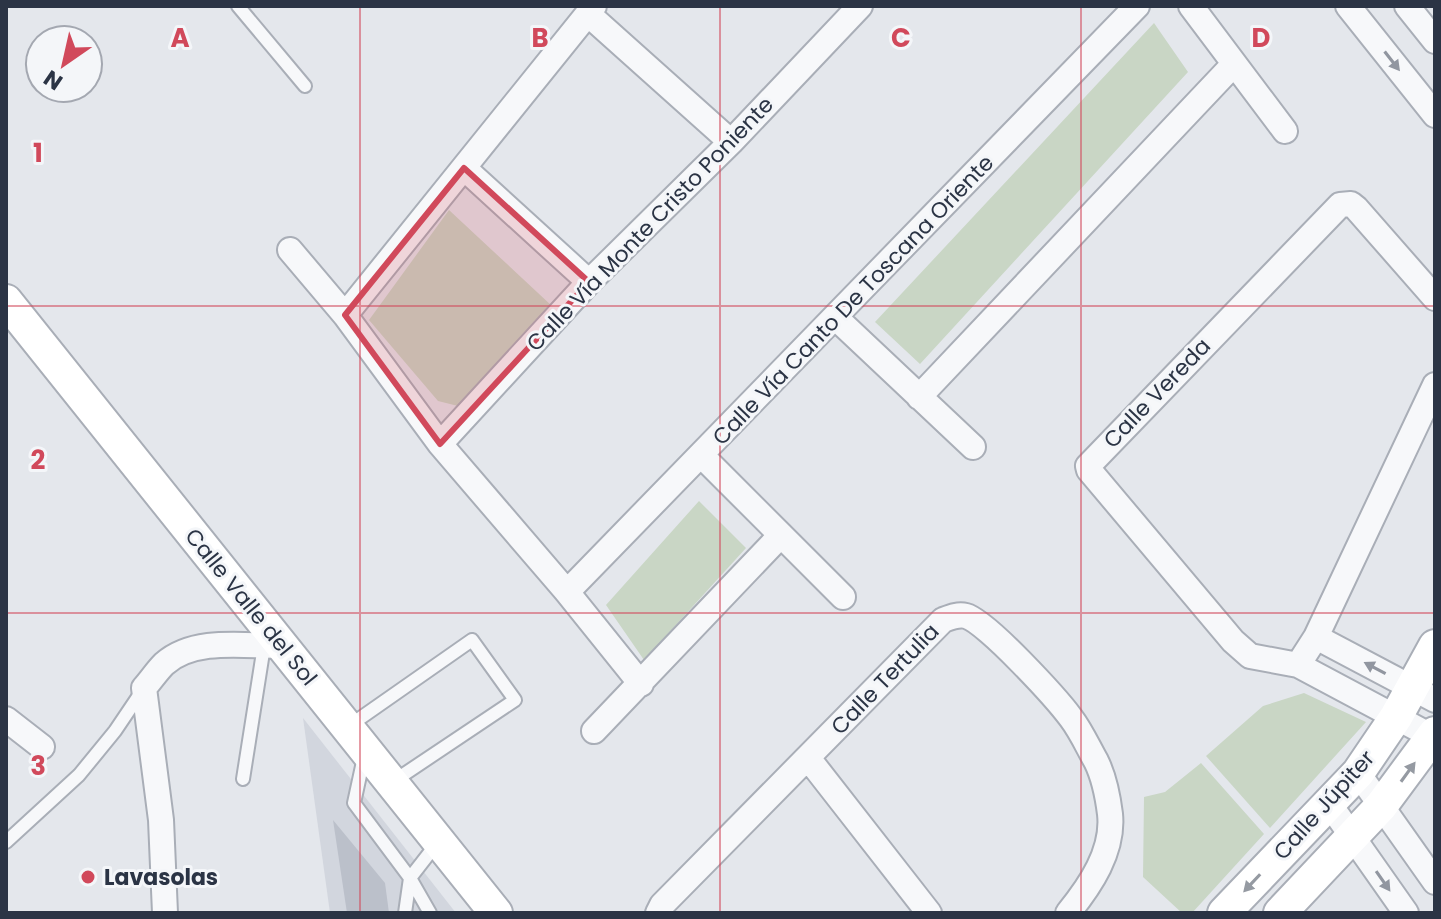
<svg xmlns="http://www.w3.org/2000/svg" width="1441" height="919" viewBox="0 0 1441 919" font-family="Poppins,sans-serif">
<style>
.built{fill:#d2d6de}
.green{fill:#c9d6c5}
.building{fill:#bbc0ca}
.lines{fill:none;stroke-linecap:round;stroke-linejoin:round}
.lane-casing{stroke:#a9aeb7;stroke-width:16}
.street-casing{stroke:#a9aeb7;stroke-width:28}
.secondary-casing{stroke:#a9aeb7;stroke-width:36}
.lane{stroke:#f7f8fa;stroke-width:12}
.street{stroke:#f7f8fa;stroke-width:24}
.secondary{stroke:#fff;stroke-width:32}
.oneway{fill:#9196a0}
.oneway2{fill:#959aa2}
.marked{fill:#d1495b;fill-opacity:0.2;stroke:#d1495b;stroke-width:6;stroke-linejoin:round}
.grid{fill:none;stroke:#d1495b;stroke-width:2;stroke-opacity:0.55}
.poi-dot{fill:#d1495b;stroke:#f4f6f9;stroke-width:3}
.labels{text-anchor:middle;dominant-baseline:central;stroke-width:6;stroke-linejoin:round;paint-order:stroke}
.street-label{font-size:22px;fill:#2b3445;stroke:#f4f6f9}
.poi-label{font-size:22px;font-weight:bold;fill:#2b3445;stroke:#f4f6f9;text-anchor:start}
.grid-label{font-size:26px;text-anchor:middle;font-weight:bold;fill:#d1495b;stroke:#f4f6f9;stroke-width:6;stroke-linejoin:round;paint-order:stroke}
</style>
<rect width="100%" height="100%" fill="#e4e7ec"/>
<path class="built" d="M 303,718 L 456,913 L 330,913 Z"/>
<path class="green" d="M 1154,23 L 1188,72 L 920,364 L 875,322 Z
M 449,210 L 552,306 L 458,406 L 438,401 L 369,320 Z
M 699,501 L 746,548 L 644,660 L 606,605 Z
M 1304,693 L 1366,722 L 1270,828 L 1206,756 L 1263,706 Z
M 1201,763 L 1264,834 L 1192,913 L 1182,913 L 1143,877 L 1144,797 L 1165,792 Z"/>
<path class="building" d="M 333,820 L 385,883 L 389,913 L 347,913 Z"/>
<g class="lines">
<defs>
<path id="lane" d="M 238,6 L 305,86
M 349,726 L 472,640 L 515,700 L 394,781
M 364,757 L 354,803 L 410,878 L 430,913
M 243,779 L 264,646
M 6,842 L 79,775 L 115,731 L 142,691
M 405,913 L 410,878 L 438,842"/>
<path id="street" d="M 1191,6 L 1285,131
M 1348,6 L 1435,115
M 1407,6 L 1435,41
M 588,14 L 731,142
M 464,168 L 589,282
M 290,250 L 345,315 L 440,444 L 567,592 L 641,684
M 345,315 L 594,6
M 835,317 L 973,447
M 919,397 L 1234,64
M 440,444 L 589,282 L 731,142 L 860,6
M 702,456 L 843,597
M 567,592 L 1137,6
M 1316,637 L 1435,700
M 1298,665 L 1316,637 L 1435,385
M 6,719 L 42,747
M 594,731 L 781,535
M 1433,737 L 1298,665 L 1250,656 L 1233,641 L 1089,470 L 1088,466 L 1340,205 L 1351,204 L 1356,208 L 1435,298
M 808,758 L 929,913
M 1358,773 L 1435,882
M 1328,802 L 1406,913
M 165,913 L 161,820 L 144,688 C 151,680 157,671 164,664 C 194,637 245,646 281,646
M 658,913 L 662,905 L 943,620 C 951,617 958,614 966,616 C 986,621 1057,699 1071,718 C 1081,731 1088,747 1096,761 C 1103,775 1108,798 1110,814 C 1114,851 1090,886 1068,913"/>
<path id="secondary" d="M 6,301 L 496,913
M 1224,913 L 1358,773 L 1396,717 L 1435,646
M 1280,913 L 1381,806 L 1435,733"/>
</defs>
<use href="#lane" class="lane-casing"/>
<use href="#street" class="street-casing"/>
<use href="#secondary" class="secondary-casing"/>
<use href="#lane" class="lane"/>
<use href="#street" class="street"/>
<use href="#secondary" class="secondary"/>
</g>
<defs><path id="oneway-solid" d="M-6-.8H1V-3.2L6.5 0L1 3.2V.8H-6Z" transform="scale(2)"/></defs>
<g class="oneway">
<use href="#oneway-solid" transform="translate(1392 61) rotate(52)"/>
<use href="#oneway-solid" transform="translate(1375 668) rotate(-152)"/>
<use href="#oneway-solid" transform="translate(1383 881) rotate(55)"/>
</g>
<g class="oneway2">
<use href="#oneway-solid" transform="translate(1408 772) rotate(-54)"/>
<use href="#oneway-solid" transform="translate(1252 883) rotate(133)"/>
</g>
<path class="marked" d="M 464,168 L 589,282 L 440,444 L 345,315 Z"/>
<path class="grid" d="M 360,6 L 360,913M 720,6 L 720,913M 1081,6 L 1081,913M 6,306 L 1435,306M 6,613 L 1435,613"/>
<circle class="poi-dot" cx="88" cy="877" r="8"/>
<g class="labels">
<g class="street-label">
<text transform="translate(650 224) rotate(-46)">Calle Vía Monte Cristo Poniente</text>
<text transform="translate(853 300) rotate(-46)">Calle Vía Canto De Toscana Oriente</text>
<text transform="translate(1157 393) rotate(-46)">Calle Vereda</text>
<text transform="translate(251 607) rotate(51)">Calle Valle del Sol</text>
<text transform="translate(885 679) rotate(-46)">Calle Tertulia</text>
<text transform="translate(1324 805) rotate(-48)">Calle Júpiter</text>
</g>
<g class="poi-label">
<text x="104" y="877">Lavasolas</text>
</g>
</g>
<g class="grid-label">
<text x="180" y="47">A</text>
<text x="540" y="47">B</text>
<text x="901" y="47">C</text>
<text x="1261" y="47">D</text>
<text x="38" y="162">1</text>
<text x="38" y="469">2</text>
<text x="38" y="775">3</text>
</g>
<rect width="1441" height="919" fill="none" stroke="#2b3445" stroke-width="16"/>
<g transform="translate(64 64) rotate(214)"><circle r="38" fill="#f4f6f9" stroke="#a4a8b1" stroke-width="2"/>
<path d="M0-6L14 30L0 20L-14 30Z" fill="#d1495b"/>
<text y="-12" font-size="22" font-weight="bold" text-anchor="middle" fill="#2b3445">N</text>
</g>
</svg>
